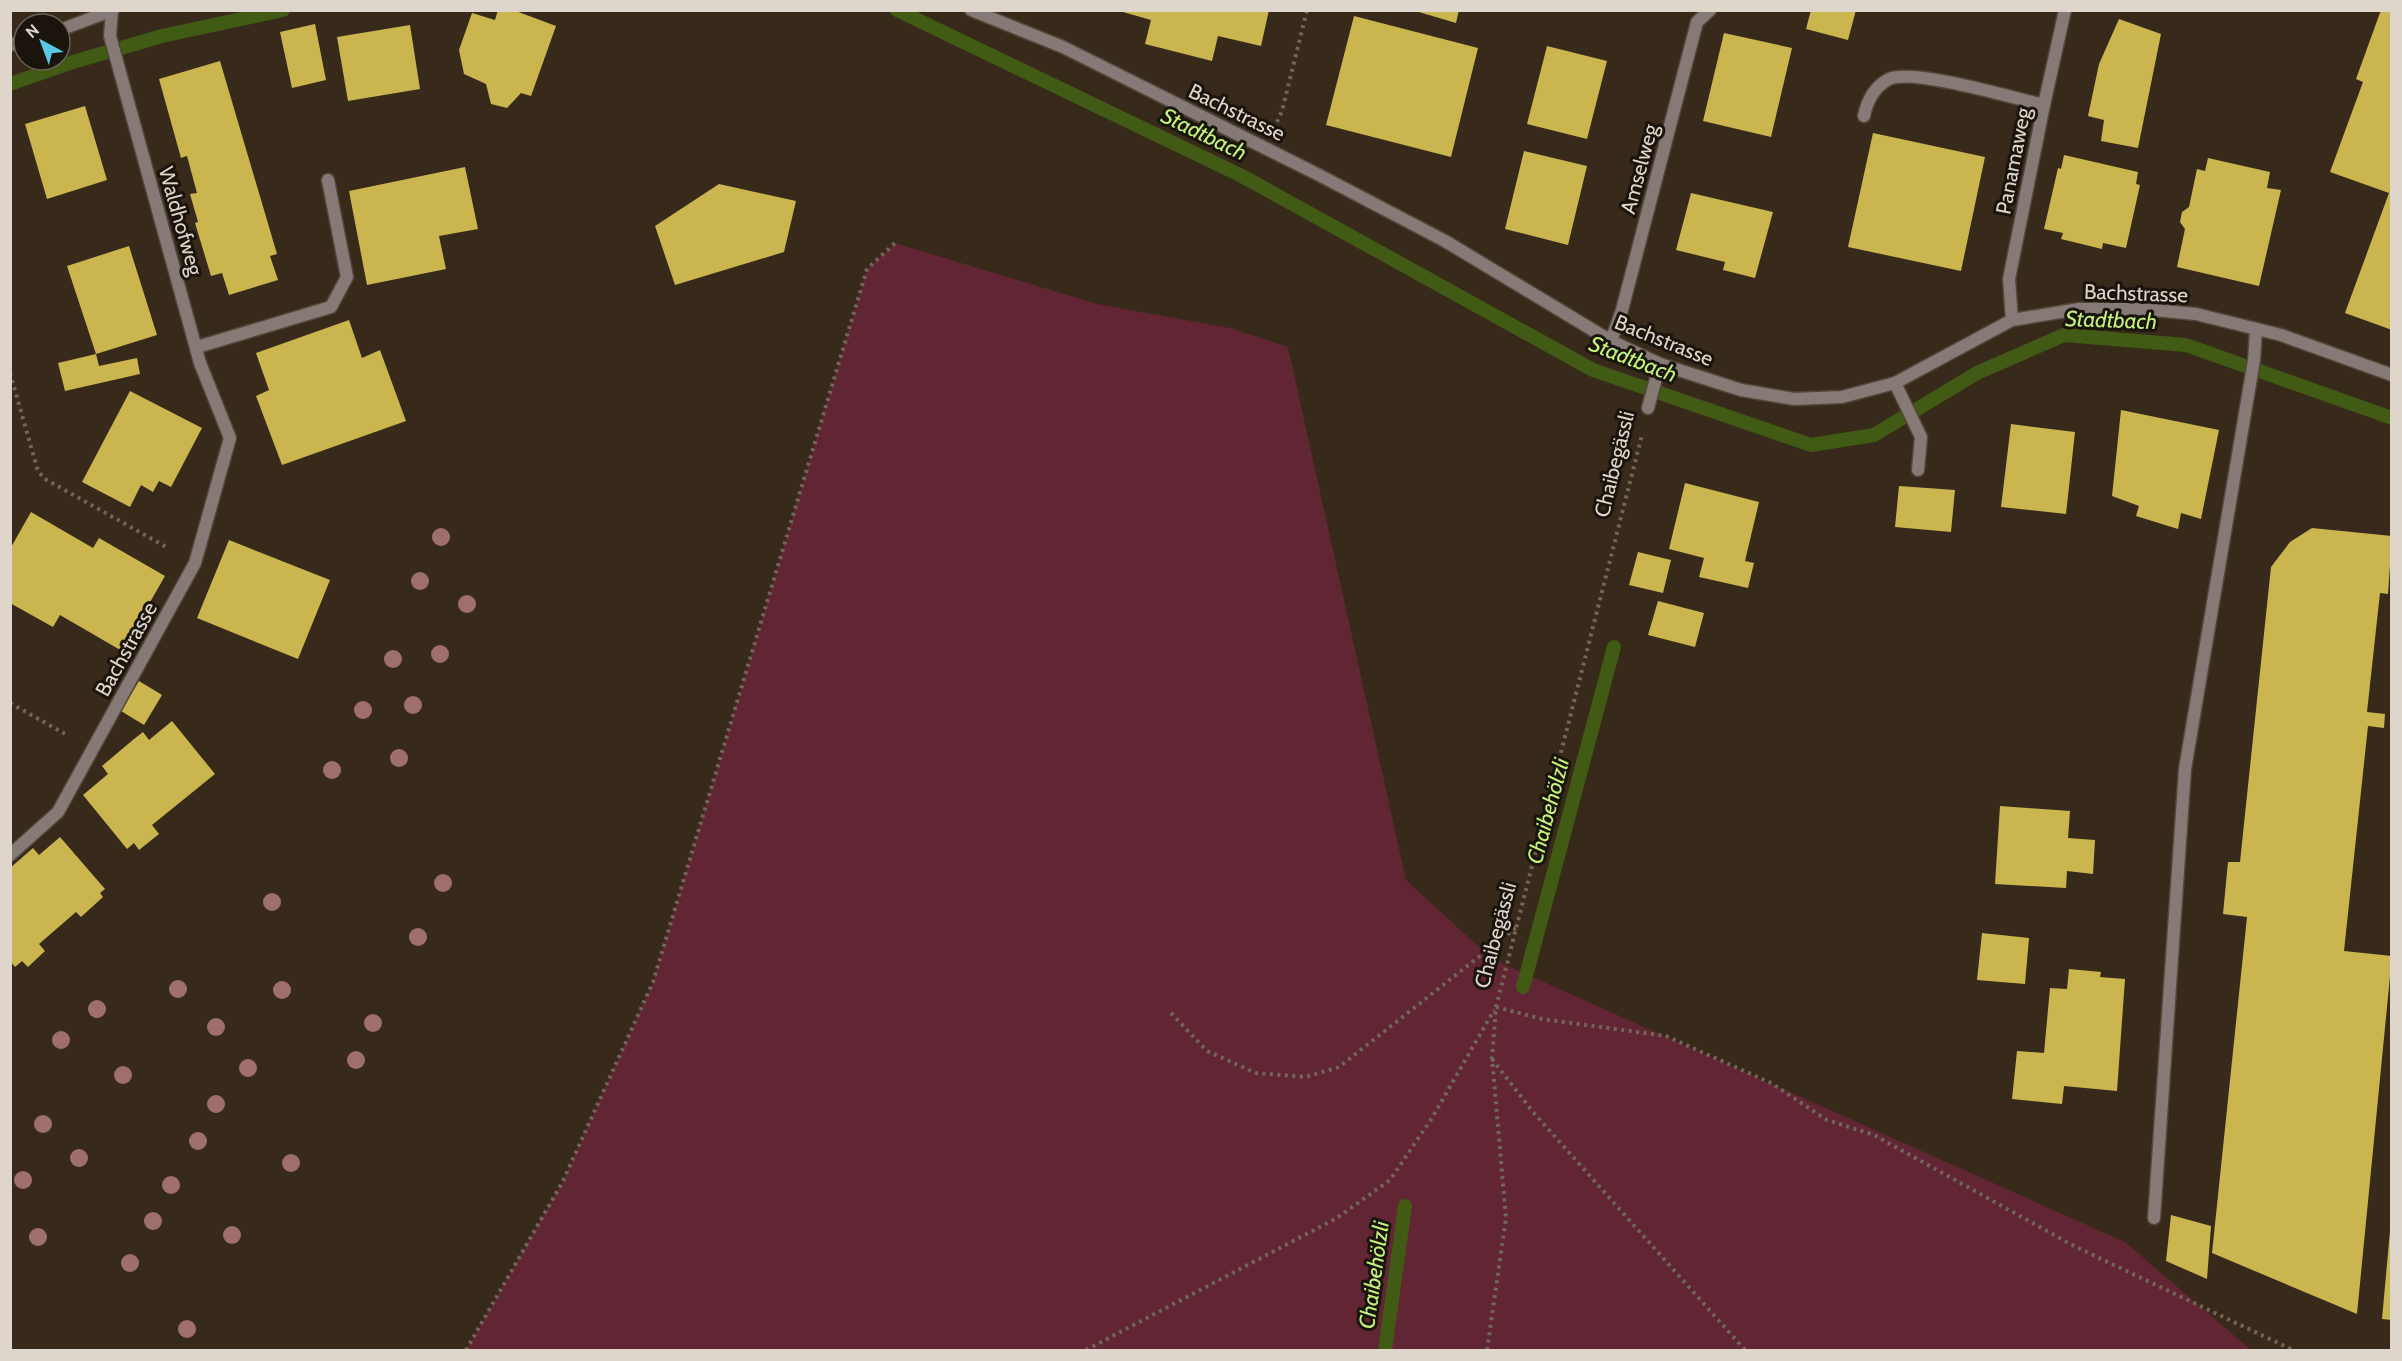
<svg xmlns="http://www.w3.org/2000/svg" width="2402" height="1361" viewBox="0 0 2402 1361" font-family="Cabin,sans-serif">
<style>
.green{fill:#622533}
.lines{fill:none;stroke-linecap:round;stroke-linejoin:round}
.stream{stroke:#415a14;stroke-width:14}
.building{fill:#cbb54f}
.lane-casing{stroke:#534537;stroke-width:15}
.street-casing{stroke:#534537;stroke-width:15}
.path{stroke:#726659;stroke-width:4;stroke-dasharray:3 4.5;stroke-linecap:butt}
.lane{stroke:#857a76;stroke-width:12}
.street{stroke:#857a76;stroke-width:12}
.tree{fill:#9f6f6f}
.labels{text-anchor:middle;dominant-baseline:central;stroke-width:6;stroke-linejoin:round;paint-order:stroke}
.street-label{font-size:21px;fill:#ded5cb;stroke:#1a140d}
.water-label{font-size:22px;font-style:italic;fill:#c3f27d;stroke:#1a140d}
</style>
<rect width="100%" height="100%" fill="#382a1b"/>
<path class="green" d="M 895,243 L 1097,304 L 1230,328 L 1288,347 L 1406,880 L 1492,959 L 2125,1242 L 2251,1350 L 466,1350 L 562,1183 L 653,982 L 867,269 Z"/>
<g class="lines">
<path class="stream" d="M 897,10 L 1242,176 L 1593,370 L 1811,445 L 1874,435 L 1977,373 L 2064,335 L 2186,345 L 2392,418
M 10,84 L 73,62 L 162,36 L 283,10
M 1523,987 L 1614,647
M 1385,1350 L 1405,1206"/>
</g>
<path class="building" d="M 498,10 L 513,10 L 556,26 L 531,96 L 521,93 L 507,108 L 491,104 L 486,84 L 464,74 L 459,50 L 472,13 L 495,20 Z
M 1116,10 L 1269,10 L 1261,46 L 1218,36 L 1212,61 L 1145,44 L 1151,20 Z
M 1412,10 L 1459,10 L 1456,23 Z
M 1811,10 L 1856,10 L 1848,40 L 1806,29 Z
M 2381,10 L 2392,10 L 2392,330 L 2345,313 L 2389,193 L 2330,172 L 2363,82 L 2356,79 Z
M 1354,16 L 1478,48 L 1451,157 L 1326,125 Z
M 2119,19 L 2161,34 L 2138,148 L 2101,141 L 2104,120 L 2088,116 L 2099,64 Z
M 315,24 L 326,80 L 292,88 L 280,32 Z
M 410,25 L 420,89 L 348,101 L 337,37 Z
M 1724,33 L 1792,48 L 1771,137 L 1703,121 Z
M 1547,46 L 1607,61 L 1587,139 L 1527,124 Z
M 220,61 L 277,254 L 270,256 L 278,280 L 229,295 L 222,273 L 211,276 L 195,223 L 198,222 L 190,194 L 197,193 L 187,156 L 181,158 L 159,79 Z
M 85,106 L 107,180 L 47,199 L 25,124 Z
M 1873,133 L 1985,157 L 1961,271 L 1848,247 Z
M 1524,151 L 1587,166 L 1568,245 L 1505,229 Z
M 2064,155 L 2138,172 L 2136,184 L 2140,185 L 2126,248 L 2103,243 L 2102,249 L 2061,239 L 2063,233 L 2044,229 L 2058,168 L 2061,169 Z
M 2208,158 L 2270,172 L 2267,188 L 2281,190 L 2259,286 L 2177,267 L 2185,229 L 2180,222 L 2182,212 L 2189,207 L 2197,169 L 2205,171 Z
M 465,167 L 478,229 L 439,236 L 446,269 L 367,285 L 349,191 Z
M 719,184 L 796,201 L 784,252 L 675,285 L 655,226 Z
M 1691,193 L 1773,212 L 1755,278 L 1723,270 L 1725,262 L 1676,250 Z
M 129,246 L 157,335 L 96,354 L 67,266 Z
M 349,320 L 362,358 L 380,350 L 406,421 L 282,465 L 256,396 L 269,390 L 256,353 Z
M 96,354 L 99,366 L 137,358 L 140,374 L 65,391 L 58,363 Z
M 130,391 L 202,428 L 171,487 L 159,481 L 153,492 L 141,485 L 130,507 L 82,482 Z
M 2121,410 L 2219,430 L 2201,519 L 2181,513 L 2178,529 L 2136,516 L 2139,506 L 2112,496 Z
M 2011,424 L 2075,432 L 2066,514 L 2001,507 Z
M 1685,483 L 1759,502 L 1745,561 L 1754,563 L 1748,588 L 1699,577 L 1704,558 L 1669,549 Z
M 1899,486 L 1955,490 L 1951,532 L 1895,527 Z
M 31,512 L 93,548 L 99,538 L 165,576 L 122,651 L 60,615 L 53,627 L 10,603 L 10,549 Z
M 2312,528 L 2392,536 L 2388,594 L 2380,593 L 2367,712 L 2385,714 L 2384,728 L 2368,726 L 2344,951 L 2392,956 L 2357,1314 L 2212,1253 L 2247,917 L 2223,914 L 2228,862 L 2240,862 L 2271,567 L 2290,542 Z
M 229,540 L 330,580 L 298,659 L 197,618 Z
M 1638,552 L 1671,560 L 1663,593 L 1629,585 Z
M 1658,601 L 1704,613 L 1695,647 L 1648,635 Z
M 139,681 L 162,695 L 144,725 L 121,711 Z
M 172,721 L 215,774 L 152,825 L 159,834 L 139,850 L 134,843 L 127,849 L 83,795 L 108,774 L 102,766 L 134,739 L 143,732 L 149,740 Z
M 2000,806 L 2070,811 L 2068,838 L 2095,840 L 2093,874 L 2067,871 L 2066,888 L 1995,884 Z
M 60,837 L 105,889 L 100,893 L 103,897 L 81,917 L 76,912 L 39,944 L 45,951 L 28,967 L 22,961 L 15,967 L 10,961 L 10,868 L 33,848 L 39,855 Z
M 1982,933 L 2029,938 L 2025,984 L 1977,980 Z
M 2069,969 L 2101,972 L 2100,977 L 2125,979 L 2117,1091 L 2064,1086 L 2062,1104 L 2012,1099 L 2017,1051 L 2044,1053 L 2050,988 L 2067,989 Z
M 2171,1215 L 2211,1226 L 2207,1279 L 2166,1261 Z
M 2390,1231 L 2392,1231 L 2392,1320 L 2382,1319 Z"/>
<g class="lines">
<defs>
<path id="lane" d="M 1864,116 C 1867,101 1874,87 1889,79 C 1913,68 2014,98 2044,105
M 197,347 L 331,307 L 347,277 L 328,180
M 1895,383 L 1921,437 L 1918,470
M 2154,1218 L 2185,769 L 2254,360 L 2256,329"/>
<path id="street" d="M 971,10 L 1063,47 L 1317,174 L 1445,241 L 1611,341 L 1660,364 L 1741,390 L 1794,399 L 1842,397 L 1895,383 L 2012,320 L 2079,309 L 2143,309 L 2196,314 L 2281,335 L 2392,375
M 60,30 L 113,10
M 10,45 L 24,41
M 2012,320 L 2009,279 L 2044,105 L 2065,10
M 1611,341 L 1622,310 L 1697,22 L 1710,10
M 1648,408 L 1660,364
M 10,855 L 58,812 L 195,563 L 230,438 L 200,363 L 110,36 L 112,10"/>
</defs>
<use href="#lane" class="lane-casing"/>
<use href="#street" class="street-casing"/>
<path class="path" d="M 1277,122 L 1282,111 L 1307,10
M 10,373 L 38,471 L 45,479 L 168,548
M 10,703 L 67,735
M 1496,1007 L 1542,1019 L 1666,1036 L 1771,1083 L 1827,1120 L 1874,1135 L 2074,1246 L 2293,1350
M 1171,1013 L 1207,1051 L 1256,1073 L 1306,1077 L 1339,1067 L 1518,926
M 1492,1059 L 1533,1112 L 1745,1350
M 466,1350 L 562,1183 L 653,982 L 867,269 L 895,243
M 1086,1350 L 1337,1218 L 1390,1180 L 1432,1118 L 1494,1010
M 1487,1350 L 1506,1218 L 1492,1058 L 1496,1007 L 1642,435"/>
<use href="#lane" class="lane"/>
<use href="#street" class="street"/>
</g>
<g class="tree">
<circle cx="441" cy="537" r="9"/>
<circle cx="420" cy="581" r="9"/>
<circle cx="467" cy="604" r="9"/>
<circle cx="440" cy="654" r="9"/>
<circle cx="393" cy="659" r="9"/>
<circle cx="413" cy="705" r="9"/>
<circle cx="363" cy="710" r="9"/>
<circle cx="399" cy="758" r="9"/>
<circle cx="332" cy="770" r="9"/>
<circle cx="443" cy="883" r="9"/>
<circle cx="272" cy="902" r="9"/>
<circle cx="418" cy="937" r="9"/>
<circle cx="178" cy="989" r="9"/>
<circle cx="282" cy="990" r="9"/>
<circle cx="97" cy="1009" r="9"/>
<circle cx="373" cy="1023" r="9"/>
<circle cx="216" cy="1027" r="9"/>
<circle cx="61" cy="1040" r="9"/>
<circle cx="356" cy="1060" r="9"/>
<circle cx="248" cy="1068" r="9"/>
<circle cx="123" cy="1075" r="9"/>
<circle cx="216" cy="1104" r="9"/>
<circle cx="43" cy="1124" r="9"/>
<circle cx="198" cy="1141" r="9"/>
<circle cx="79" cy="1158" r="9"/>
<circle cx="291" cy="1163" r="9"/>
<circle cx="23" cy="1180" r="9"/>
<circle cx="171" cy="1185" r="9"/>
<circle cx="153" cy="1221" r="9"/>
<circle cx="232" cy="1235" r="9"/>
<circle cx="38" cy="1237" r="9"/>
<circle cx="130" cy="1263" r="9"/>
<circle cx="187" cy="1329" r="9"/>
</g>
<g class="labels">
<g class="street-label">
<text transform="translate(1237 112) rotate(26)">Bachstrasse</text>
<text transform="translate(2013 161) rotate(-79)">Panamaweg</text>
<text transform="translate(1639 169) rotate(-75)">Amselweg</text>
<text transform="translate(181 221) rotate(74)">Waldhofweg</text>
<text transform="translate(2136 293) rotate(2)">Bachstrasse</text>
<text transform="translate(1664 340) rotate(22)">Bachstrasse</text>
<text transform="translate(1614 464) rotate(-76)">Chaibegässli</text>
<text transform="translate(126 649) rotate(-61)">Bachstrasse</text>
<text transform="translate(1495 935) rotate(-75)">Chaibegässli</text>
</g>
<g class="water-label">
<text transform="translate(1204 134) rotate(26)">Stadtbach</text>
<text transform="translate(2111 320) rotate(2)">Stadtbach</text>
<text transform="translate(1633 359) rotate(21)">Stadtbach</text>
<text transform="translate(1548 811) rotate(-75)">Chaibehölzli</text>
<text transform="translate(1374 1275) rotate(-82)">Chaibehölzli</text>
</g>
</g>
<rect width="2402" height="1361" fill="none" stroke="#ded5cb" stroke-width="24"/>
<g transform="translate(42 42) rotate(319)"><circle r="28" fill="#1a140d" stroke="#686159" stroke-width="1.5"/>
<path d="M0-4.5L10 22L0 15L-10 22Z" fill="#59c8e4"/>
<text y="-9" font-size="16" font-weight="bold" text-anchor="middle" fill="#ded5cb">N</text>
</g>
</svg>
